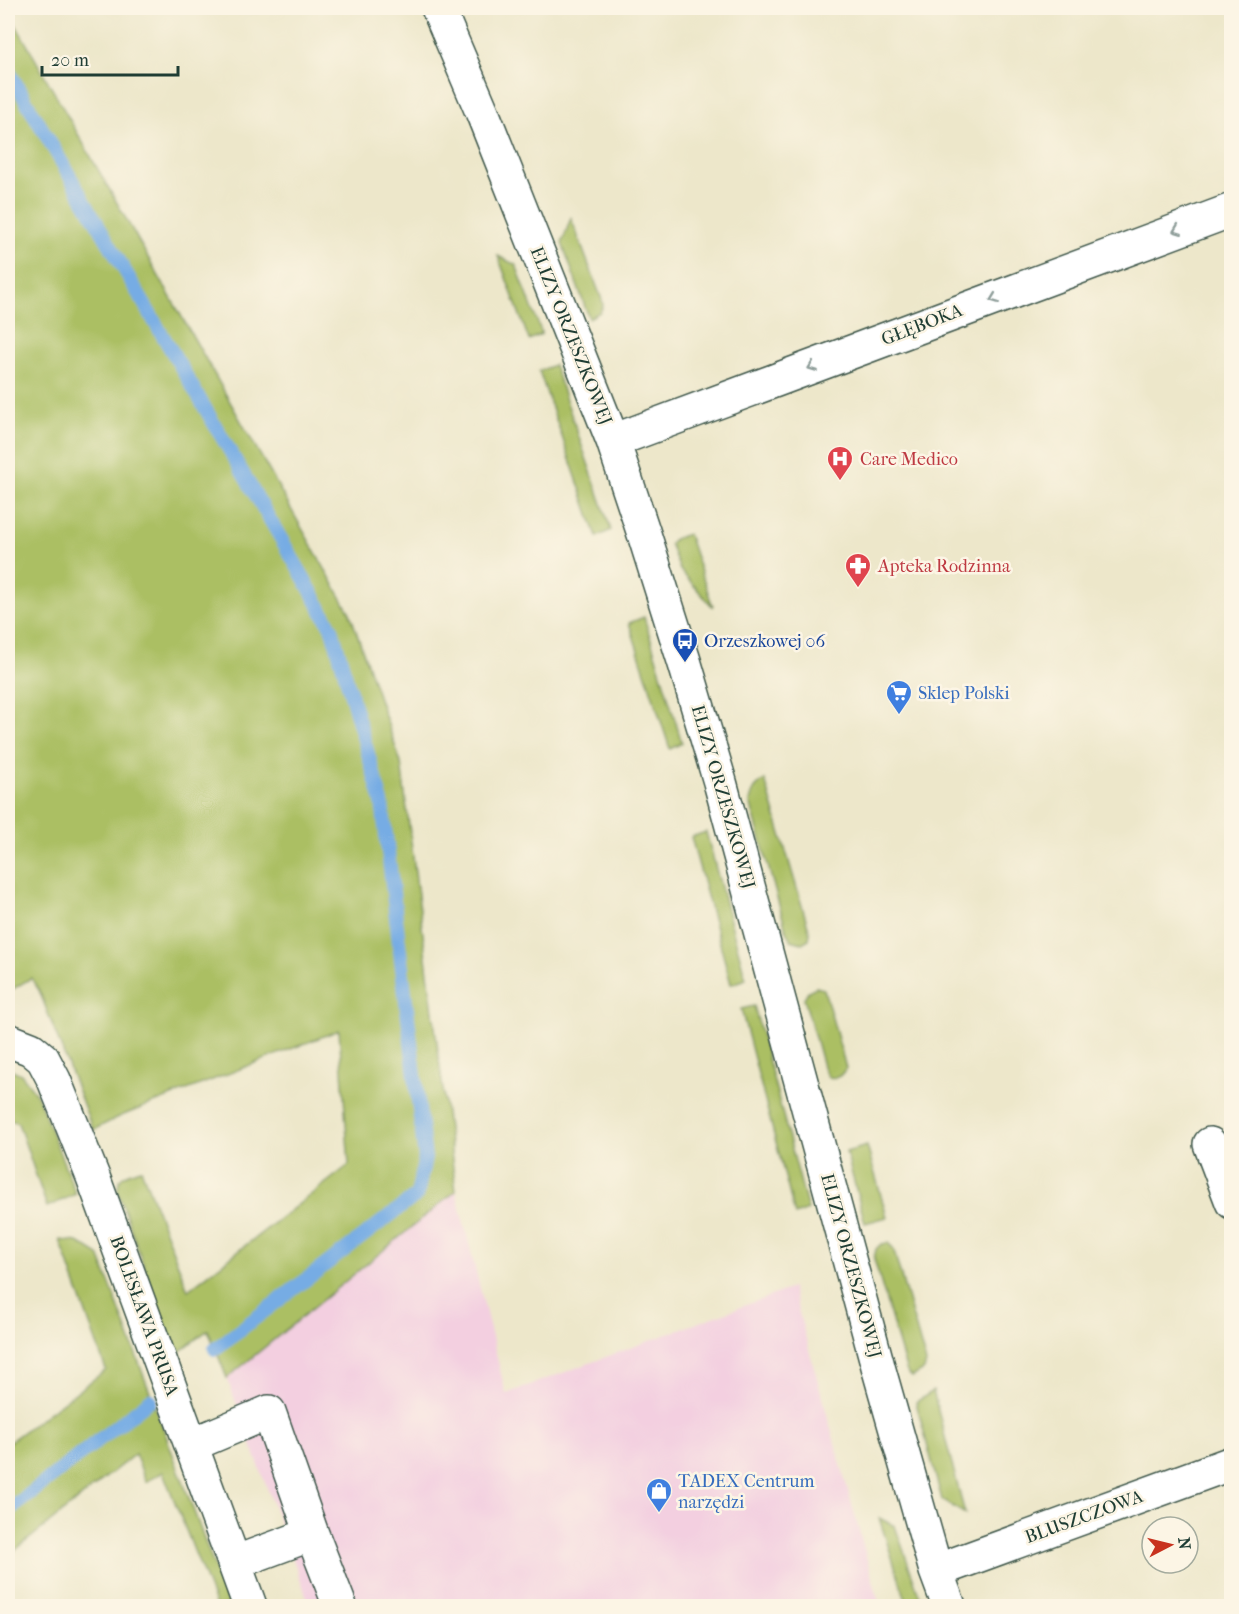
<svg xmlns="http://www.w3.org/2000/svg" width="1239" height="1614" viewBox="0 0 1239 1614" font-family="'IM FELL French Canon',serif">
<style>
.built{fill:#f3cfe0}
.green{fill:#abbf63;stroke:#657e4c;stroke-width:1.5}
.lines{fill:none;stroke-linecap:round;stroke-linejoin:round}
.stream{stroke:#76ace4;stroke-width:14}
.minor-casing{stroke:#3e564a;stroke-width:36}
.path{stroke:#3e564a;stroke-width:4;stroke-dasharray:1.5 4.5;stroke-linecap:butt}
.minor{stroke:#fff;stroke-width:33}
.oneway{stroke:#8f9e9a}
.labels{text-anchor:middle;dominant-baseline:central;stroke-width:5;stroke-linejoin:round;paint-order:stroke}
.street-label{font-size:18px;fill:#1f3d34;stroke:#fcf5e5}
.health-label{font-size:18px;fill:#be3a42;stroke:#fcf5e5;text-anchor:start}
.transit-label{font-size:18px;fill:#164399;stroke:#fcf5e5;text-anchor:start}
.shop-label{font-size:18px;fill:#366cbe;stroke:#fcf5e5;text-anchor:start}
</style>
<rect width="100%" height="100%" fill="#fcf5e5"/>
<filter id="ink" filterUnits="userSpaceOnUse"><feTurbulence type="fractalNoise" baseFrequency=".0167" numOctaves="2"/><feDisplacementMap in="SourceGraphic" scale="12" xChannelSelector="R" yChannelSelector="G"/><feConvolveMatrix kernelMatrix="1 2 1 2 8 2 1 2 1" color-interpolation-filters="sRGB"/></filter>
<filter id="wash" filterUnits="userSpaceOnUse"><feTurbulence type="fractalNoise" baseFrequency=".008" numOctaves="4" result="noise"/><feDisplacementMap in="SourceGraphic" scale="24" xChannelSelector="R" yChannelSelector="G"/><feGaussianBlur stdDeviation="1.35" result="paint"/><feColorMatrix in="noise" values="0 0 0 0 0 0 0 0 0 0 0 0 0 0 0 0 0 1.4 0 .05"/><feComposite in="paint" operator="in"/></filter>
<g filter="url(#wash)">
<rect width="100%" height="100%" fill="#ede7ca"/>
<path class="built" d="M 456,1191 L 506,1394 L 792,1288 L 880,1606 L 310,1606 L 227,1378 Z"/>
<path class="green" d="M 8,11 L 350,613 L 401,763 L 456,1191 L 227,1378 L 208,1330 L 175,1355 L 118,1192 C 117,1174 127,1174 141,1169 L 188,1290 L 349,1165 L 339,1030 L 121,1116 L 93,1130 L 39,990 L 31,978 L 8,992 Z
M 571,218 L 602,300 L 603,306 L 600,312 L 589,318 L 562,243 Z
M 498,256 L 516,265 L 542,334 L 529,340 Z
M 554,365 L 611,530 L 597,537 L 539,371 Z
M 688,534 L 713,607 L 680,570 L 670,544 L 674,539 Z
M 644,617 L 682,743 L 670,749 L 629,623 Z
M 765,780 L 810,933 L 809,939 L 802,943 L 791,940 L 787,933 L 750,802 C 752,791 755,786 765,780 Z
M 706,832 L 746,979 L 731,984 L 691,837 Z
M 816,987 L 824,989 L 846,1068 C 841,1076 838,1079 828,1077 L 824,1070 L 804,998 L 808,991 Z
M 754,1006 L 808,1210 L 795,1215 L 741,1009 Z
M 8,1068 L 21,1074 L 37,1095 L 76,1194 L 47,1207 L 18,1123 L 8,1119 Z
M 867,1146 L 887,1217 L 865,1223 L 846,1152 Z
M 60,1240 L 78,1242 L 99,1255 L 229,1606 L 216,1606 L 163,1472 L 146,1482 L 135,1454 L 8,1556 L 8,1443 L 106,1370 Z
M 888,1243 L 893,1248 L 926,1363 L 924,1370 L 912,1377 L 907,1372 L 874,1259 L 876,1249 L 881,1244 Z
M 933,1391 L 965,1514 L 942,1500 L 916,1402 Z
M 879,1518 L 895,1526 L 923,1606 L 908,1606 Z"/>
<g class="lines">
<path class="stream" d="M 8,70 L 301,573 L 332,629 L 382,802 L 425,1158 L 417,1195 L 215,1349
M 8,1511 L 150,1400"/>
</g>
</g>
<g filter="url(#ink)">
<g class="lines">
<defs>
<path id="minor" d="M 438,8 L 483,114 L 613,441 L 644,534 L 685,664 L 720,782 L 879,1370 L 936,1571 L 949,1606
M 613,441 L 1232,210
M 8,1040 L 31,1049 L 43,1059 L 54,1080 L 93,1177 L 250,1606
M 1210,1144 L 1232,1202
M 191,1445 L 269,1412 L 312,1534 L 234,1563
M 312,1534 L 340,1606
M 936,1571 L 1232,1463"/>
</defs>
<use href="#minor" class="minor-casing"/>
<path class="path" d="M 8,984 L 10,988 L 12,1001"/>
<use href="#minor" class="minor"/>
</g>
<defs><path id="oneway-chevron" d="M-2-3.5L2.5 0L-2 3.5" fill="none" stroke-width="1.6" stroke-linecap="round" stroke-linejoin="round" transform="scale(1.5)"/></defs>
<g class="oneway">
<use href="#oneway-chevron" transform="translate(1177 230) rotate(159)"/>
<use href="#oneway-chevron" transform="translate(994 299) rotate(159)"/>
<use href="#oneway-chevron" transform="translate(812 367) rotate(159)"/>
</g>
</g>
<defs>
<symbol id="hospital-pin" viewBox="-11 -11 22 30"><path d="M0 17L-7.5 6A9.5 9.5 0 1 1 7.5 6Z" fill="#e0444e" stroke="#fcf5e5"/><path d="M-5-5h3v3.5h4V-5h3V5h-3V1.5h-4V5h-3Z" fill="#fff"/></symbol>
<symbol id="pharmacy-pin" viewBox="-11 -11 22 30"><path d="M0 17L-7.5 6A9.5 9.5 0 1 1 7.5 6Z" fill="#e0444e" stroke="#fcf5e5"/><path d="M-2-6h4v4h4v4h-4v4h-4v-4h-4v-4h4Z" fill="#fff"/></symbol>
<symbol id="bus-pin" viewBox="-11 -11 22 30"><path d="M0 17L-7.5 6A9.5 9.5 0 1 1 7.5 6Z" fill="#1a4fb4" stroke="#fcf5e5"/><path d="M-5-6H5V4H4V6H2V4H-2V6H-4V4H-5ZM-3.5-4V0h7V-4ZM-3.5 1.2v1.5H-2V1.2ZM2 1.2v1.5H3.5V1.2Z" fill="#fff"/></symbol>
<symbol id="supermarket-pin" viewBox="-11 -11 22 30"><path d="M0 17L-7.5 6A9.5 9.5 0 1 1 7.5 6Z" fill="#3f7fe0" stroke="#fcf5e5"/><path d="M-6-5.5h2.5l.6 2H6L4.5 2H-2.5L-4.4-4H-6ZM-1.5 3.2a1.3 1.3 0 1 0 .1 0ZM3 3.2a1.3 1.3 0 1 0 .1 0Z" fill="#fff"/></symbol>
<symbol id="shop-pin" viewBox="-11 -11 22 30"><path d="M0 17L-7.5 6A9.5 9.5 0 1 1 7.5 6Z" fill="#3f7fe0" stroke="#fcf5e5"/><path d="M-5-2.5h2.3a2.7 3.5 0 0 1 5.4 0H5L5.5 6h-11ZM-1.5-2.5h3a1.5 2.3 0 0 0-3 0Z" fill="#fff"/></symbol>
</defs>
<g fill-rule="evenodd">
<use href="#hospital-pin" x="825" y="444" width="30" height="40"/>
<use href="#pharmacy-pin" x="843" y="551" width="30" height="40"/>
<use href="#bus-pin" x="670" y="626" width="30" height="40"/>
<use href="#supermarket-pin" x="884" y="678" width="30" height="40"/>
<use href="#shop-pin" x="644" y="1476" width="30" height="40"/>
</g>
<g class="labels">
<g class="street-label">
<text transform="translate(922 325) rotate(-21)">GŁĘBOKA</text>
<text transform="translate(571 336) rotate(68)">ELIZY ORZESZKOWEJ</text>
<text transform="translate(723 797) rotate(74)">ELIZY ORZESZKOWEJ</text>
<text transform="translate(851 1266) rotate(75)">ELIZY ORZESZKOWEJ</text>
<text transform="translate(144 1316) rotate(70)">BOLESŁAWA PRUSA</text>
<text transform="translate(1084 1517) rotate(-20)">BLUSZCZOWA</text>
</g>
<g class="health-label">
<text x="860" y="459">Care Medico</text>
<text x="878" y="566">Apteka Rodzinna</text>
</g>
<g class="transit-label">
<text x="704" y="641">Orzeszkowej 06</text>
</g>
<g class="shop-label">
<text x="918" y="693">Sklep Polski</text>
<text x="678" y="1481">TADEX Centrum<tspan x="678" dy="21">narzędzi</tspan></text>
</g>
</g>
<rect width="1239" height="1614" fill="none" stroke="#fcf5e5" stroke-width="30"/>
<g transform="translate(1170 1545) rotate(83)"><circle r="28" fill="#fcf5e5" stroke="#a4ab9e" stroke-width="1.5"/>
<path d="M0-4.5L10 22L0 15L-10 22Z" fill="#c8321e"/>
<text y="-9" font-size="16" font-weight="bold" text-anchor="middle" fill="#1f3d34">N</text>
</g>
<path d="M42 66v9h136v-9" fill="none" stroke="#1f3d34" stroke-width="3"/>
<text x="51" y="66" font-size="18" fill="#1f3d34" stroke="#fcf5e5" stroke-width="4.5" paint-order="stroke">20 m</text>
</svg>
